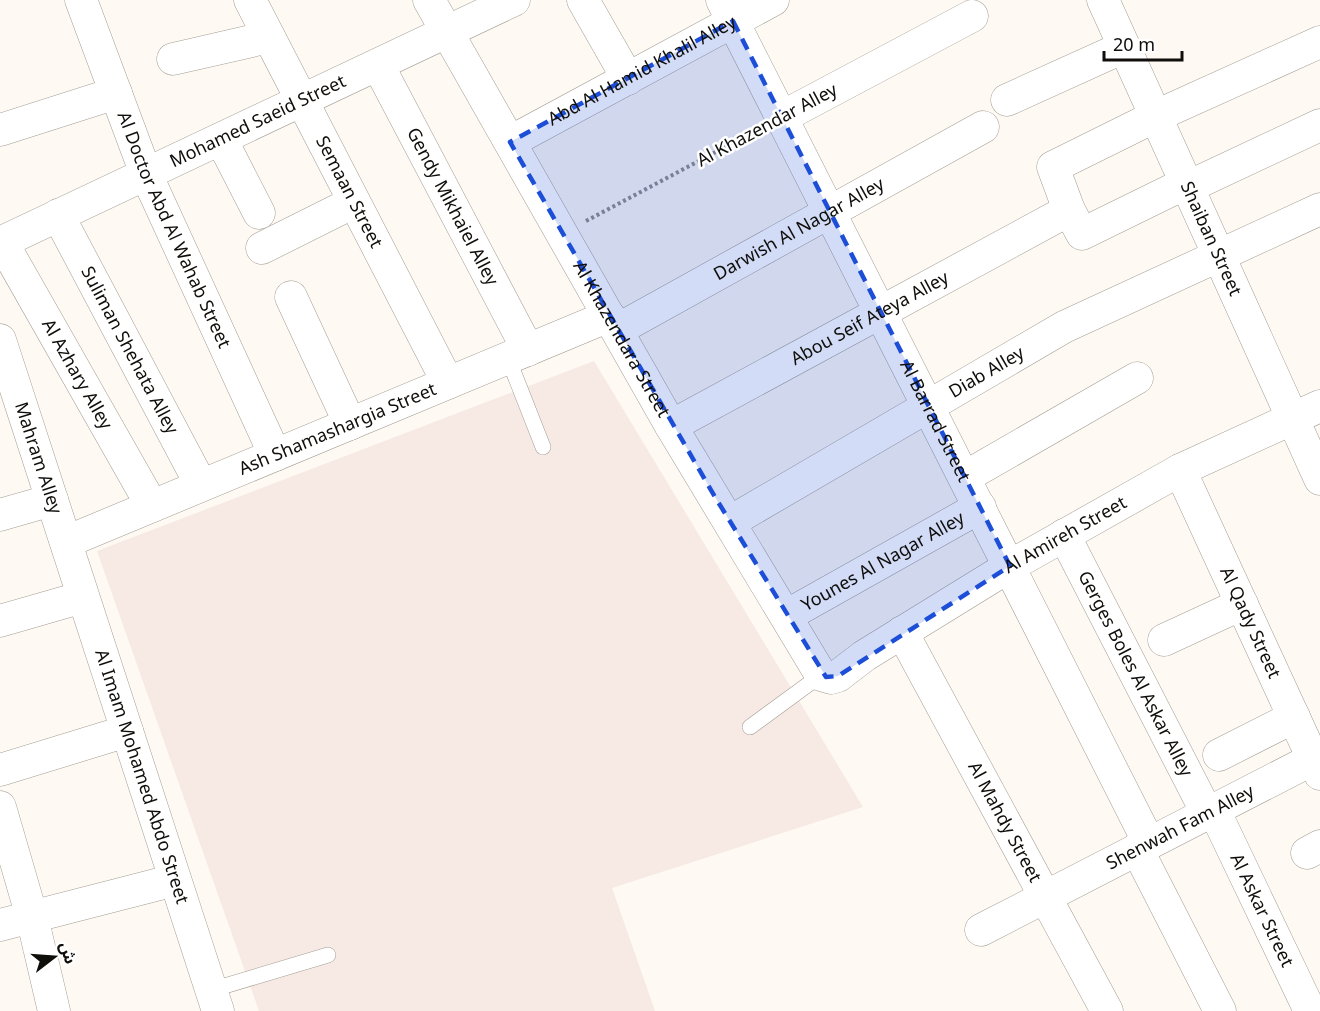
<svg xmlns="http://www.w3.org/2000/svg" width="1320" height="1011" viewBox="0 0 1320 1011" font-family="Georgia,'Noto Sans Arabic',serif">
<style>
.education{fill:#f7e9e3}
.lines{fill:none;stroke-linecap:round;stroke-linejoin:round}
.lane-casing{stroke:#a39e95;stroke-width:16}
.street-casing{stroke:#a39e95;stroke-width:33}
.path{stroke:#908c87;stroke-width:4;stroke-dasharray:3 3;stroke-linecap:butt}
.lane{stroke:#fff;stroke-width:15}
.street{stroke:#fff;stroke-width:32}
.marked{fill:#1d4ed8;fill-opacity:0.2;stroke:#1d4ed8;stroke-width:4.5;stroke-dasharray:12 8;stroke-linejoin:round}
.labels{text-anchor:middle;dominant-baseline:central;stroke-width:5;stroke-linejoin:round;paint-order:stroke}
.street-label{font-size:18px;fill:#100e0b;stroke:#fff}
</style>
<rect width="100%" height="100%" fill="#fef9f2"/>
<path class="education" d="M 594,361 L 863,807 L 612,888 L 655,1011 L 259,1011 L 97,551 Z"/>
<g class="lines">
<defs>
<path id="lane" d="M 508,358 L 543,447
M 750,727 L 821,675
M 211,990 L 328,955"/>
<g id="street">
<path id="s1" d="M 81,0 L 146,174 L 275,455"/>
<path id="s2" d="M 250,0 L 448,383"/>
<path id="s3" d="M 429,0 L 671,426 L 821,675 L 831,678 L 838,676 L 864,656 L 1010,566 L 1180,470 L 1320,406"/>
<path d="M 583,0 L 628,79"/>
<path id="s4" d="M 722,0 L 1149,843"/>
<path id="s5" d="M 1103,0 L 1320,479"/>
<path d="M 173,59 L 269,37"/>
<path id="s6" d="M 378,65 L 528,350"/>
<path d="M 1007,100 L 1124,47"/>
<path d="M 782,117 L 972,16"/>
<path d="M 0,130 L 116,93"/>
<path d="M 221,139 L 259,213"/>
<path id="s7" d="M 510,142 L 773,0"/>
<path d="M 1186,183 L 1082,234 L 1069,210 L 1053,167 L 1156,116 L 1320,42"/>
<path d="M 1188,187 L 1320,125"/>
<path id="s8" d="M 58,215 L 201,485"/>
<path id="s9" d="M 2,242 L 152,506"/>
<path id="s10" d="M 0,243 L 514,0"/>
<path d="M 262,248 L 354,202"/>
<path d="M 291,297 L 350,424"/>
<path id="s11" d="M 617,330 L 983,127"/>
<path id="s12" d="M 0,340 L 218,1011"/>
<path id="s13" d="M 671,426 L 1069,210"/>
<path id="s14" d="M 1180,470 L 1320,774"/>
<path d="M 965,477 L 1137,378"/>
<path d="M 0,515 L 52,500"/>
<path id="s15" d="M 730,522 L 1064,327 L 1320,209"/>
<path id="s16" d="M 1064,535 L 1207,813"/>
<path id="s17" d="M 66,542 L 609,316"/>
<path id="s18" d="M 786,616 L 980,507"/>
<path d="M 0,621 L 83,597"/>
<path id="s19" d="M 902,632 L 1107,1011"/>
<path d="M 1164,640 L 1242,604"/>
<path d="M 1219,755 L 1294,717"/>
<path d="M 0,770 L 127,731"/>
<path d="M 0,807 L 32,917 L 54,1011"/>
<path id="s20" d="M 1214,810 L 1310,1011"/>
<path d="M 1137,849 L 1220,1011"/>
<path d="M 1307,853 L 1320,846"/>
<path d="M 0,925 L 175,880"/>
<path id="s21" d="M 981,930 L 1313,759"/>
</g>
</defs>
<use href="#lane" class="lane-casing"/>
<use href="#street" class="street-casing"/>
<path class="path" d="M 586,221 L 757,130"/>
<use href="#lane" class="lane"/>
<use href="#street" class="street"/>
</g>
<path class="marked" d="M 733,21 L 1010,566 L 838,676 L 826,677 L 715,497 L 510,142 Z"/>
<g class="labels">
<g class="street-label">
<text stroke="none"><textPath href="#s7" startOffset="150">Abd Al Hamid Khalil Alley</textPath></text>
<text stroke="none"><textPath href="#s10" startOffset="285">Mohamed Saeid Street</textPath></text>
<text transform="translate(767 125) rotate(-28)">Al Khazendar Alley</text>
<text stroke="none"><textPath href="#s2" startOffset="216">Semaan Street</textPath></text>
<text stroke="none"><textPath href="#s6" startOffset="160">Gendy Mikhaiel Alley</textPath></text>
<text stroke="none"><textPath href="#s11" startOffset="208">Darwish Al Nagar Alley</textPath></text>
<text stroke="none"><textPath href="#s1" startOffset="248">Al Doctor Abd Al Wahab Street</textPath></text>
<text stroke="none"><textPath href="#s5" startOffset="262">Shaiban Street</textPath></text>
<text stroke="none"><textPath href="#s13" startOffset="226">Abou Seif Ateya Alley</textPath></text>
<text stroke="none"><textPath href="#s3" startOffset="390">Al Khazendara Street</textPath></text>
<text stroke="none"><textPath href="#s8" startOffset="153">Suliman Shehata Alley</textPath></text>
<text stroke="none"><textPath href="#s15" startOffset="297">Diab Alley</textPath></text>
<text stroke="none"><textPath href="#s9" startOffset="152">Al Azhary Alley</textPath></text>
<text stroke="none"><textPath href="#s4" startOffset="472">Al Barrad Street</textPath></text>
<text stroke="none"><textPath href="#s17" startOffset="294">Ash Shamashargia Street</textPath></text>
<text stroke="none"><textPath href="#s12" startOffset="124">Mahram Alley</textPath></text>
<text stroke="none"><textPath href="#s3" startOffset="1066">Al Amireh Street</textPath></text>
<text stroke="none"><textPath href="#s18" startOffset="111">Younes Al Nagar Alley</textPath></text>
<text stroke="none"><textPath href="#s14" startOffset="168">Al Qady Street</textPath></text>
<text stroke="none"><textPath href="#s16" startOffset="156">Gerges Boles Al Askar Alley</textPath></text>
<text stroke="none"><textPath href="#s12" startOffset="459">Al Imam Mohamed Abdo Street</textPath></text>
<text stroke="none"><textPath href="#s19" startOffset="216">Al Mahdy Street</textPath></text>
<text stroke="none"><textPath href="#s21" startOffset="224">Shenwah Fam Alley</textPath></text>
<text stroke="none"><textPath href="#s20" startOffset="111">Al Askar Street</textPath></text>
</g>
</g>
<g transform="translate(54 957) rotate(73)" stroke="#ffffff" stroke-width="4.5" paint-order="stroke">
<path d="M0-4.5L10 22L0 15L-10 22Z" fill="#100e0b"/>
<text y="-9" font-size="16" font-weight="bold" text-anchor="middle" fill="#100e0b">ش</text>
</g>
<path d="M1104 51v9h78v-9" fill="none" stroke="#100e0b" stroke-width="3"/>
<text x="1113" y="51" font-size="18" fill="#100e0b" stroke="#ffffff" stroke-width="4.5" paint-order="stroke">20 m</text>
</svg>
